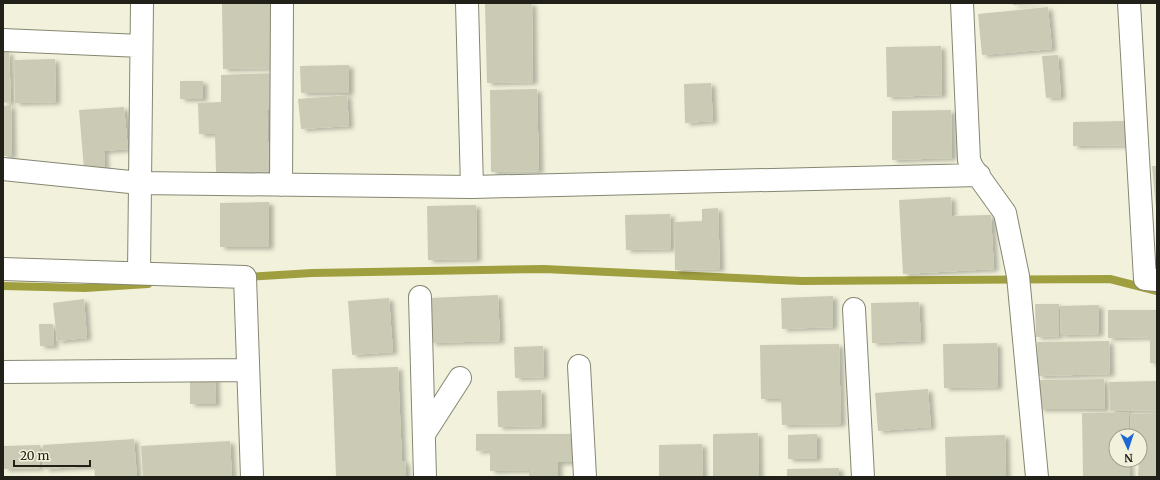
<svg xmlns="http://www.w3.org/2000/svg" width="1160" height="480" viewBox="0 0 1160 480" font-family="Merriweather,serif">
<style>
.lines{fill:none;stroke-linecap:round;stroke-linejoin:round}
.stream{stroke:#a09f40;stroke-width:8}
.building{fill:#cbcbb5;filter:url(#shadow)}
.minor-casing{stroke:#868772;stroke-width:24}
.minor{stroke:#fff;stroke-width:22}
</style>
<defs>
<filter id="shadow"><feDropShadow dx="4.5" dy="2.5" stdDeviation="2" flood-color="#0004"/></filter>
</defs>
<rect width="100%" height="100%" fill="#f2f2dc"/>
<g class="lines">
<path class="stream" d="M 246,277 L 312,273 L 544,269 L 802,281 L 1110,279 L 1157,291
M 3,286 L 85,288 L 148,284"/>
</g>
<path class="building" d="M 222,3 L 270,3 L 271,68 L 223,69 Z
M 485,3 L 532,3 L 533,82 L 487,83 Z
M 1013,3 L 1043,3 L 1043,4 L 1013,5 Z
M 1048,7 L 1052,49 L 982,55 L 978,14 Z
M 941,46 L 942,95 L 887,97 L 886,47 Z
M 3,52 L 9,52 L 11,102 L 3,103 Z
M 1058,55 L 1061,97 L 1046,98 L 1042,56 Z
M 55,59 L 56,102 L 15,103 L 14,60 Z
M 349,65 L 349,93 L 301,93 L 300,66 Z
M 275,73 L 276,109 L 267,110 L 269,171 L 216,173 L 215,134 L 199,134 L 198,103 L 221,102 L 221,75 Z
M 180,81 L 203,81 L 203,99 L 180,99 Z
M 711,83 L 713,121 L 685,123 L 684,84 Z
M 537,89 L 539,171 L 491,172 L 490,90 Z
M 347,95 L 349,126 L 301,129 L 298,99 Z
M 11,105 L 12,156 L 3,156 L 3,106 Z
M 124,107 L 128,149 L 104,151 L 105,167 L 84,169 L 79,110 Z
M 951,110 L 952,158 L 892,160 L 892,111 Z
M 1127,121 L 1128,145 L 1073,146 L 1073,122 Z
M 1152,166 L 1157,166 L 1157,208 L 1156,208 Z
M 951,197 L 952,216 L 991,215 L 994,269 L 903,274 L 899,200 Z
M 269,202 L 269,247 L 220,247 L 220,203 Z
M 476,205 L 477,259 L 428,260 L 427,206 Z
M 718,208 L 720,269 L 675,270 L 674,222 L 702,221 L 702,209 Z
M 670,214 L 671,249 L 626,250 L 625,215 Z
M 498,295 L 500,341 L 431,343 L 429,298 Z
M 833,296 L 833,327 L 782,329 L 781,298 Z
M 389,298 L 393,352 L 352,355 L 348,301 Z
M 84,299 L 87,338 L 57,341 L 53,303 Z
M 919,302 L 921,341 L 872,343 L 871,303 Z
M 1035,304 L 1059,304 L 1059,336 L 1036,337 Z
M 1099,305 L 1099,334 L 1061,335 L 1060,306 Z
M 1108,310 L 1157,310 L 1157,363 L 1150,363 L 1150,337 L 1108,338 Z
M 39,324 L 53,324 L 54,346 L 40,346 Z
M 1109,341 L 1110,374 L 1038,376 L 1037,342 Z
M 997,343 L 998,387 L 944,388 L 943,344 Z
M 839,344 L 841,424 L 782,425 L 781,399 L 761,399 L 760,345 Z
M 543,346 L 544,377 L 515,378 L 514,347 Z
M 398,367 L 402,461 L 405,461 L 406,477 L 336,477 L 332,369 Z
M 190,376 L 215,376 L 216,404 L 190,404 Z
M 1104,379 L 1105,409 L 1039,409 L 1038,380 Z
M 1157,381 L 1157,410 L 1110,411 L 1109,382 Z
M 928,389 L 931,427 L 878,431 L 875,393 Z
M 541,390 L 542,426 L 498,427 L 497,391 Z
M 1129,412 L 1129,436 L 1116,436 L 1116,460 L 1129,460 L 1130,477 L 1083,477 L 1082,413 Z
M 1157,413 L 1157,477 L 1138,477 L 1140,436 L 1131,436 L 1130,414 Z
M 758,433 L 759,477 L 713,477 L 713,434 Z
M 476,434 L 572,434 L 572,462 L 558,462 L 558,477 L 529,477 L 529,470 L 490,471 L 490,450 L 476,451 Z
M 817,434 L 817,459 L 788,459 L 788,435 Z
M 1005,435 L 1006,477 L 946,477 L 945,437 Z
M 134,439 L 137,477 L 95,477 L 94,466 L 44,469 L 43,445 Z
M 230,441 L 232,477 L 143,477 L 141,446 Z
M 702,444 L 703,477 L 659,477 L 659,445 Z
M 40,445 L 40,468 L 4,469 L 3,446 Z
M 839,468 L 839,477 L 787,477 L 787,469 Z"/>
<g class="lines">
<defs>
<path id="minor" d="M 467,3 L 472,187
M 962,3 L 969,160 L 972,167 L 1005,213 L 1018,276 L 1037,477
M 1129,3 L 1145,279 L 1157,280
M 3,40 L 141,46
M 3,169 L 140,183 L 472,187 L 979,175
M 281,185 L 282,3
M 3,269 L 245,277 L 252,477
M 139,273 L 142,3
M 420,297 L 425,477
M 854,309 L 863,477
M 579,366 L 585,477
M 3,372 L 248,370
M 424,434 L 460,378"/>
</defs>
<use href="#minor" class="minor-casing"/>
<use href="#minor" class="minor"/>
</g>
<rect width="1160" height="480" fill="none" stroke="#212119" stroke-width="8"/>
<g transform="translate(1128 448) rotate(177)"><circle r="19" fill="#f2f2dc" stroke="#9e9e8e"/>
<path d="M0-3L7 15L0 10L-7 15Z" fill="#1d68d3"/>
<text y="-6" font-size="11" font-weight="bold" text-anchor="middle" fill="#212119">N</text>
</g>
<path d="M14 460v6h76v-6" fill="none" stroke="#212119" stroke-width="2"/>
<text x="20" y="460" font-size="12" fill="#212119" stroke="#f2f2dc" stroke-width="3" paint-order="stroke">20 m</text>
</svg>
